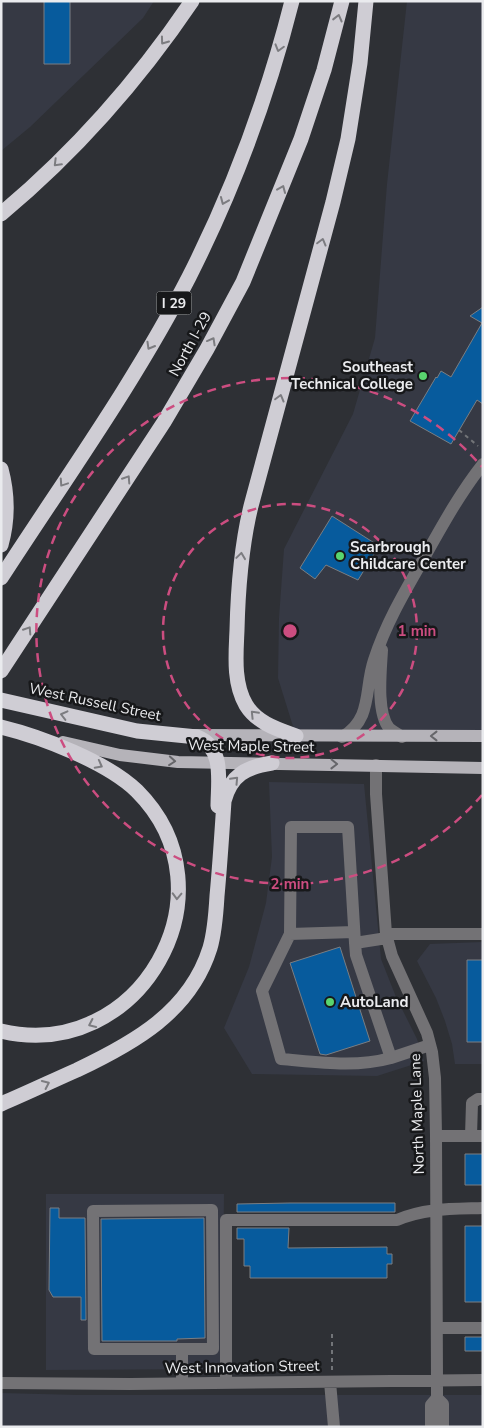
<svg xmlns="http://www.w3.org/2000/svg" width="484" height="1428" viewBox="0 0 484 1428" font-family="'Nunito Sans',sans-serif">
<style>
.built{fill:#363944}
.building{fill:#075b9d;stroke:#7a7e83}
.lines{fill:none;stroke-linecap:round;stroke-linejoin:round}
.path{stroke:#727478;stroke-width:2;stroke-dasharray:4 4;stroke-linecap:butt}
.minor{stroke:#737275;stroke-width:12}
.major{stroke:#b5b3b9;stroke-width:12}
.highway{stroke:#cfcdd4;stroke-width:15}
.oneway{stroke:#7c7c80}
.oneway2{stroke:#66666a}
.ring{fill:none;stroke:#cc4d80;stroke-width:2.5;stroke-dasharray:9 6}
.poi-dot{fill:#59d56f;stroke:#17181a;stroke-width:2}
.labels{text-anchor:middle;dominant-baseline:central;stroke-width:5;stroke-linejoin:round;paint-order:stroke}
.shield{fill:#17181a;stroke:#abacae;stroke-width:1}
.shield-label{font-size:14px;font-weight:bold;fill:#eaebee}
.street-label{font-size:15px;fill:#eaebee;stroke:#17181a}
.poi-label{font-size:15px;font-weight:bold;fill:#eaebee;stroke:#17181a;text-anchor:start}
.centre{fill:#cc4d80;stroke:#17181a;stroke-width:2.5}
.ring-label{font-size:15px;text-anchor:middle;font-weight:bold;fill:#cc4d80;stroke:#17181a;stroke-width:5;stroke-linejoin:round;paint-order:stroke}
</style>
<rect width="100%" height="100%" fill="#2e3035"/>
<path class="built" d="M 1,1 L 154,1 L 143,18 L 30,127 L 1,151 Z
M 407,1 L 483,1 L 483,736 L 296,736 L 278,678 L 279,618 L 284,549 L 353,414 L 375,338 L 387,184 Z
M 269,782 L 364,784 L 381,959 L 396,997 L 417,1039 L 424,1061 L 377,1076 L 252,1074 L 224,1028 L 249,967 L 266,903 L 272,857 Z
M 483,942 L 483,1064 L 455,1064 L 452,1044 L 445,1021 L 436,998 L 417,961 L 430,944 Z
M 46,1194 L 224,1194 L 222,1369 L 46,1370 Z
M 1,1393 L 78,1395 L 483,1395 L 483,1427 L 1,1427 Z"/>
<path class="building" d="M 44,1 L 70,1 L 70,64 L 44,64 Z
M 483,307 L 483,404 L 477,400 L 451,444 L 410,421 L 436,377 L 437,378 L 441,371 L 451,377 L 482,323 L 470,316 Z
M 332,516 L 379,546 L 358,580 L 326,565 L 315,579 L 300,568 Z
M 340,947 L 370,1041 L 326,1055 L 320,1054 L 290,963 Z
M 467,960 L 483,960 L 483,1042 L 467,1042 Z
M 465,1154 L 483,1154 L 483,1185 L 465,1185 Z
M 290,1203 L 395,1203 L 395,1212 L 237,1212 L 237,1204 Z
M 50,1208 L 59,1208 L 59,1218 L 85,1218 L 86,1320 L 81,1320 L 81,1297 L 53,1297 L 49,1290 Z
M 204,1218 L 205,1338 L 177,1339 L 177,1341 L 102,1341 L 101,1219 Z
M 465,1226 L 483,1226 L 483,1302 L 465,1302 Z
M 237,1228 L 289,1228 L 288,1248 L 387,1247 L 387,1254 L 392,1254 L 392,1264 L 387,1264 L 387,1278 L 250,1278 L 250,1266 L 244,1266 L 244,1239 L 237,1239 Z
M 465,1337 L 483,1337 L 483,1351 L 465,1351 Z"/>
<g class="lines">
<path class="path" d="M 459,430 L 478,446
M 332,1334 L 332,1371"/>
<path class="minor" d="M 382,650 C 381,670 376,712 389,728 C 392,731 398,734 402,737
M 342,737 C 373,719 364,689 374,660 C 386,623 405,591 424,558 C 442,526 460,493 483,464
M 376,765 L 376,794 L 386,934 L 392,956 L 427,1033 L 432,1052 L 435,1078 L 436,1136 L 437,1381 L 437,1398 L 443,1404 L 443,1427
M 290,934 L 354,932
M 386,934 L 483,934
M 387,938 L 355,943 L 356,955 L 391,1058 L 430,1045
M 355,943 L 348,827 L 291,827 L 290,934 L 262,991 L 281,1059 C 317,1062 355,1068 391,1058
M 436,1136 L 483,1136
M 471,1136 L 472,1103 L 478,1099 L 483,1099
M 212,1210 L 213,1349 L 94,1349 L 93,1211 Z
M 437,1328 L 483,1328
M 182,1349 L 182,1383
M 330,1382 L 334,1427
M 1,1383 L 130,1384 L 483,1380
M 226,1383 L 226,1220 L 397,1220 C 425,1208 453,1209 483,1208
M 431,1427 L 431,1405 L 437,1398"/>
<path class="major" d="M 193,735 L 483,736
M 63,742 L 120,755 L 178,762 L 483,768"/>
<path class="highway" d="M 1,214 C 75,152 138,81 192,1
M 1,469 C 8,495 8,520 1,545
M 1,578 C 65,479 135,382 189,277 C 233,190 268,96 292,1
M 1,671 L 164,422 L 207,349 L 243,282 L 301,139 L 324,70 L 342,1
M 1,700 L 137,731 L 197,737 C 225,748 218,781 218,806
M 1,727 C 42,737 107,762 137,791 C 238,892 139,1064 1,1031
M 296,736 C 277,729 257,723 246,705 C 233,683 236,654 237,630 C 238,588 241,547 251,506 L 333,202 L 348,139 L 360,63 L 366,1
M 1,1104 C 27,1093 52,1081 77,1070 C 134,1043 190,1012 210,948 C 215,931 216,913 217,896 C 220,864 222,832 224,801 C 231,775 246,767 272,763"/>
</g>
<defs><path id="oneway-chevron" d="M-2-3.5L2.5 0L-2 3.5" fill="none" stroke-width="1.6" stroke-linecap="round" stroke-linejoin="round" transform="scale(1.25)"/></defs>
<g class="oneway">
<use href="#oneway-chevron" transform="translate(338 18) rotate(-76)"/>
<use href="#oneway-chevron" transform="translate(164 41) rotate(126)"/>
<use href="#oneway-chevron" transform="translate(279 48) rotate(106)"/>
<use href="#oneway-chevron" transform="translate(57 163) rotate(135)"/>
<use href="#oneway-chevron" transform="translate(282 189) rotate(-67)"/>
<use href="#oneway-chevron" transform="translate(224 201) rotate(113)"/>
<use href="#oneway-chevron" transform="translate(322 242) rotate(-75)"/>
<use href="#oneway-chevron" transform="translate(212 341) rotate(-61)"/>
<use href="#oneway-chevron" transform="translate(150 346) rotate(120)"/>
<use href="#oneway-chevron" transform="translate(280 398) rotate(-75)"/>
<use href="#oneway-chevron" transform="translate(127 479) rotate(-57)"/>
<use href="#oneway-chevron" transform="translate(63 483) rotate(124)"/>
<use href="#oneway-chevron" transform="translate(241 556) rotate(-82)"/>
<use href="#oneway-chevron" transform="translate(28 630) rotate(-57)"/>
<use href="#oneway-chevron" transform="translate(254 714) rotate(-134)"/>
<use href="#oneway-chevron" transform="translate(64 715) rotate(-166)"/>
<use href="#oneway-chevron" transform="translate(99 765) rotate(28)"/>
<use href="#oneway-chevron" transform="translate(235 780) rotate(-47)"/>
<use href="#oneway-chevron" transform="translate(177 896) rotate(92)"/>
<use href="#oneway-chevron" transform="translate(92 1024) rotate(155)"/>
<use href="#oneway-chevron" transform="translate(46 1084) rotate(-25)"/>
</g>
<g class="oneway2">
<use href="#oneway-chevron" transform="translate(434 736) rotate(180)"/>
<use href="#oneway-chevron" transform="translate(172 761) rotate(5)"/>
<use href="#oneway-chevron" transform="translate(334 764) rotate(1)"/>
</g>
<g class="ring">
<circle cx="290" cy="631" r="127"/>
<path d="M482 795A253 253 0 1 1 482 467"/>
</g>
<g class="poi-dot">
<circle cx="423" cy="376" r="5"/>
<circle cx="340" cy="556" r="5"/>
<circle cx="330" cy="1002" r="5"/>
</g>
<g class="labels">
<rect class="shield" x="156.5" y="291.5" width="35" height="23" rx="4"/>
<g class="shield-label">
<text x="174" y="303">I 29</text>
</g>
<g class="street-label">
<text transform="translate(190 344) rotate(-61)">North I-29</text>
<text transform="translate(95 702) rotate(12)">West Russell Street</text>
<text transform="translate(251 746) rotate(1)">West Maple Street</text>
<text transform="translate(417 1114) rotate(-92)">North Maple Lane</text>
<text transform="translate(242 1367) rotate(-1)">West Innovation Street</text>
</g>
<g class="poi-label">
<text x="413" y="367" text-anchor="end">Southeast<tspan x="413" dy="17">Technical College</tspan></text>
<text x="350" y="547">Scarbrough<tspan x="350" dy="17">Childcare Center</tspan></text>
<text x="340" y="1002">AutoLand</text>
</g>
</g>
<circle cx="290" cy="631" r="8" class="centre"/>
<g class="ring-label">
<text x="417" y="636">1 min</text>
<text x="290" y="889">2 min</text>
</g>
<rect width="484" height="1428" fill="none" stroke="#eaebee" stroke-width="5"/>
</svg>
